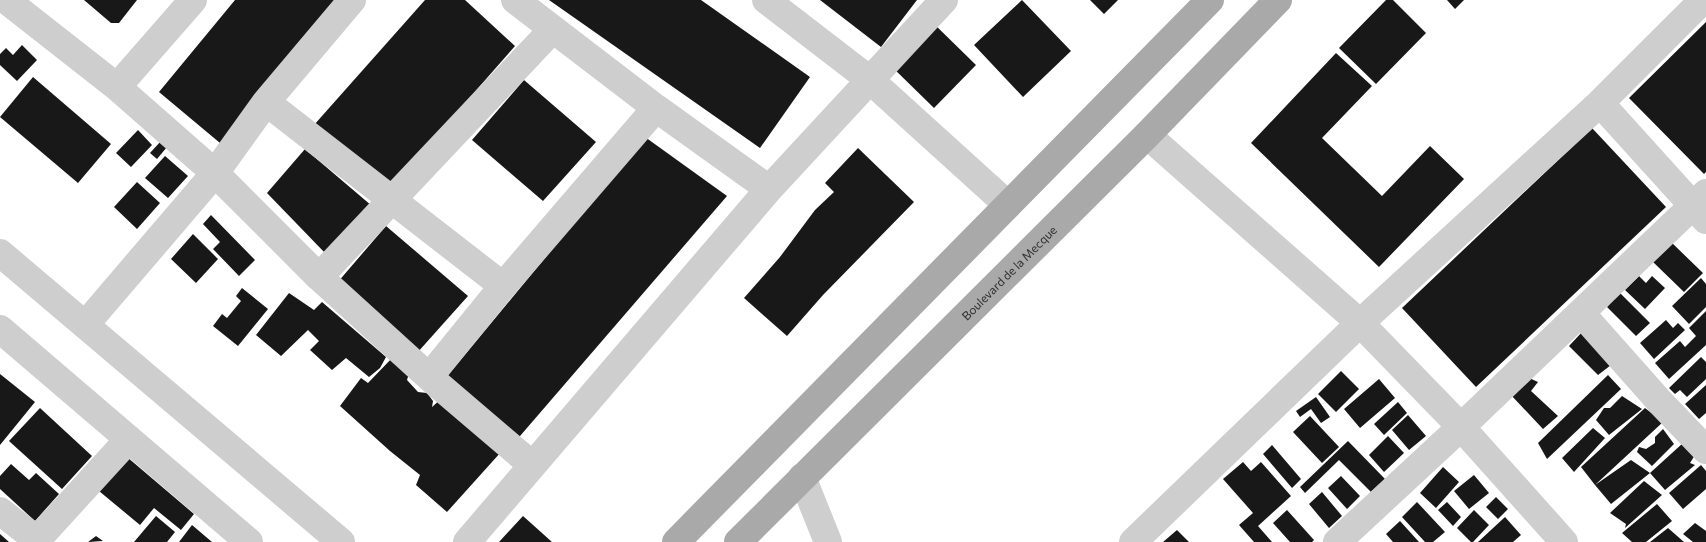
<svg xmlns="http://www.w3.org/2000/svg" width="1706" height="542" viewBox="0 0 1706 542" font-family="Commissioner,sans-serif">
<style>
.building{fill:#181818}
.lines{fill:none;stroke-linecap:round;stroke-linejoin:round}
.minor{stroke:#cecece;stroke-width:28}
.major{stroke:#a9a9a9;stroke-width:28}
.labels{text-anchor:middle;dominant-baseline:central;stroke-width:5;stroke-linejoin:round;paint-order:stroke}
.street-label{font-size:12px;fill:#313131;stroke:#fff}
</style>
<rect width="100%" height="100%" fill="#fff"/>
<path class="building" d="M 84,0 L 137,0 L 119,23 L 111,23 Z
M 235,0 L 337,0 L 220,143 L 159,92 Z
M 425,0 L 465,0 L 515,46 L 393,185 L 314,125 Z
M 549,0 L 701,0 L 810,77 L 760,148 Z
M 820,0 L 917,0 L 881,47 Z
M 1022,0 L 1071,51 L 1023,97 L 974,45 Z
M 1090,0 L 1118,0 L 1104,14 Z
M 1386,0 L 1393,0 L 1426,33 L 1376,84 L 1339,48 Z
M 1447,0 L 1464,0 L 1455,9 Z
M 930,20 L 976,65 L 934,108 L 888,63 Z
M 1706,22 L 1706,172 L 1704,174 L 1629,98 Z
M 22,45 L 37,60 L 17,81 L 0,65 L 0,54 L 6,48 L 13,55 Z
M 1336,53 L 1372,86 L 1322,138 L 1382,196 L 1430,146 L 1464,179 L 1379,267 L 1251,143 Z
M 33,77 L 111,144 L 78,183 L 0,117 Z
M 524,80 L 596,142 L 543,201 L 472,140 Z
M 1592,128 L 1666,207 L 1476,387 L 1402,308 Z
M 138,130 L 152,145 L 131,167 L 116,153 Z
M 645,137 L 727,196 L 514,443 L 444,380 Z
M 161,141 L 167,147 L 157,159 L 150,153 Z
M 858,148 L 914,202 L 823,295 L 787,336 L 744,298 L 780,257 L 815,210 L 834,192 L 825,183 Z
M 305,149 L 372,206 L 325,253 L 267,193 Z
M 165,156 L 188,176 L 168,198 L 145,178 Z
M 137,182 L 160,203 L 137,229 L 114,207 Z
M 211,215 L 255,260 L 239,276 L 213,249 L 220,242 L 203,224 Z
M 386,226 L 468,296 L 417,353 L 337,283 Z
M 193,234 L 218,259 L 196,283 L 171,259 Z
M 1672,243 L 1703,273 L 1684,292 L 1653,262 Z
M 1639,276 L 1646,283 L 1652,276 L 1665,288 L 1645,309 L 1625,290 Z
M 1701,278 L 1706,284 L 1706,307 L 1689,324 L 1672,306 Z
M 242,288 L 268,309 L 238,346 L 213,326 L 222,314 L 227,318 L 241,301 L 236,296 Z
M 289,293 L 314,310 L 322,302 L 386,357 L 380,368 L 369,377 L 346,358 L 332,370 L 310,350 L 319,341 L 308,330 L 281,356 L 256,335 Z
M 1620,293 L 1650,323 L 1636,336 L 1607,307 Z
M 1706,311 L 1706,345 L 1669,379 L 1655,363 L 1680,341 L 1685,347 L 1696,336 L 1689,328 Z
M 1666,320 L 1673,328 L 1678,323 L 1685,330 L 1654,359 L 1640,343 Z
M 1583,331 L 1615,362 L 1598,375 L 1569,346 Z
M 394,356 L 410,370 L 407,380 L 418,392 L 427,393 L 433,401 L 432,407 L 442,398 L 501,452 L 447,512 L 416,485 L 420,475 L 390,451 L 340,406 L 361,378 L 368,383 Z
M 1701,357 L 1706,362 L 1706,379 L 1687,397 L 1680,390 L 1675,394 L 1669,388 Z
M 1341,371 L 1359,389 L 1336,412 L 1318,394 Z
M 0,374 L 35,402 L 0,445 Z
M 1608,375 L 1621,389 L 1547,459 L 1538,443 Z
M 1527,377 L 1538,382 L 1531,391 L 1558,416 L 1543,429 L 1510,394 Z
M 1379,379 L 1395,398 L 1360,428 L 1344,409 Z
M 1706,385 L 1706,413 L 1699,419 L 1685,404 Z
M 1622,396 L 1642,409 L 1609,435 L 1596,420 L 1604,408 L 1610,408 Z
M 1316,397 L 1330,417 L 1321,423 L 1311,409 L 1300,417 L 1296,411 Z
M 1398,402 L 1407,413 L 1384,435 L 1374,424 Z
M 40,408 L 92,456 L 62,489 L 9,441 Z
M 1645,408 L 1663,422 L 1595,485 L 1631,460 L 1650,473 L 1611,504 L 1595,485 L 1581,467 Z
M 1408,415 L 1426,436 L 1409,450 L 1392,430 Z
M 1310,416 L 1339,447 L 1322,463 L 1293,432 Z
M 1593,428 L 1605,438 L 1574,472 L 1562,458 Z
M 1663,429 L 1674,444 L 1652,466 L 1637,452 L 1639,447 L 1646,449 L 1655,443 L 1655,437 Z
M 1388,436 L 1404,453 L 1384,472 L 1369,455 Z
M 1348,441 L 1385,479 L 1371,492 L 1339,460 L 1305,493 L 1300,487 Z
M 1683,443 L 1695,455 L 1690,463 L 1695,465 L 1665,490 L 1650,473 Z
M 1272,445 L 1301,479 L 1292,488 L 1263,454 Z
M 127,457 L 194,514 L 181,530 L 154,508 L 140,525 L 99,491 Z
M 1243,462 L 1251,471 L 1261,462 L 1291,496 L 1258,526 L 1272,542 L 1254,542 L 1239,525 L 1253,513 L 1223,479 Z
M 11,464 L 29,480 L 36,473 L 59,494 L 35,521 L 0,489 L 0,476 Z
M 1701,465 L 1706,471 L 1706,489 L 1683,509 L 1669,493 Z
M 1443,467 L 1459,482 L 1436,508 L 1420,493 Z
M 1474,475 L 1489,493 L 1469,509 L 1454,491 Z
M 1341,476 L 1360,496 L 1347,509 L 1328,488 Z
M 1644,481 L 1662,495 L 1625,528 L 1626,524 L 1610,513 Z
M 1322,492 L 1342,516 L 1329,528 L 1309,504 Z
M 1496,497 L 1508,509 L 1498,519 L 1486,507 Z
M 1417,502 L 1445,532 L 1433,542 L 1425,542 L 1402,517 Z
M 1447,502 L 1461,517 L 1453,526 L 1438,510 Z
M 1657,504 L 1672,521 L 1646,542 L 1632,542 L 1622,533 Z
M 1287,510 L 1314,540 L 1312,542 L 1290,542 L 1273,523 Z
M 1474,510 L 1489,525 L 1473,542 L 1471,542 L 1457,528 Z
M 156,516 L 175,532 L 167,542 L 134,542 Z
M 523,516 L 552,542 L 499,542 Z
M 1505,517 L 1521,535 L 1513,542 L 1478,542 Z
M 1400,521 L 1419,542 L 1393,542 L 1386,534 Z
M 1695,523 L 1706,531 L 1706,542 L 1693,542 L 1683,534 Z
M 192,525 L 212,542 L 179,542 Z
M 1668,528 L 1684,542 L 1650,542 Z
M 1177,530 L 1189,542 L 1163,542 Z
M 0,534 L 9,542 L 0,542 Z
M 96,536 L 103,541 L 88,542 Z"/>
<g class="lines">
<path class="minor" d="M 6,0 L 117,87 L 215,173 L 319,277 L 429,377 L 532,465
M 515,0 L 656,108 L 769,189
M 766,0 L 870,80 L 1008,205
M 117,87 L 193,0
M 266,102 L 503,286
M 1600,103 L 1706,220
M 1147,135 L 1360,323 L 1461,427 L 1564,542
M 0,253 L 341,542
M 319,277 L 553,29
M 1581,313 L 1660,402 L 1706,450
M 85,325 L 215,173 L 266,102 L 352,0
M 0,329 L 249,542
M 429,377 L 503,286 L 656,108
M 802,477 L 828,542
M 0,511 L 37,540
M 35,542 L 129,439
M 467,542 L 769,189 L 944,0
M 1133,542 L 1360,323 L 1600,103 L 1703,0
M 1337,542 L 1461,427 L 1706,193"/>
<g class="major">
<path d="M 676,542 L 1210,0"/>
<path id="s1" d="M 738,542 L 1147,135 L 1278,0"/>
</g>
</g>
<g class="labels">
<g class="street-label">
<text stroke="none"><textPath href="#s1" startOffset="382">Boulevard de la Mecque</textPath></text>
</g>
</g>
</svg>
